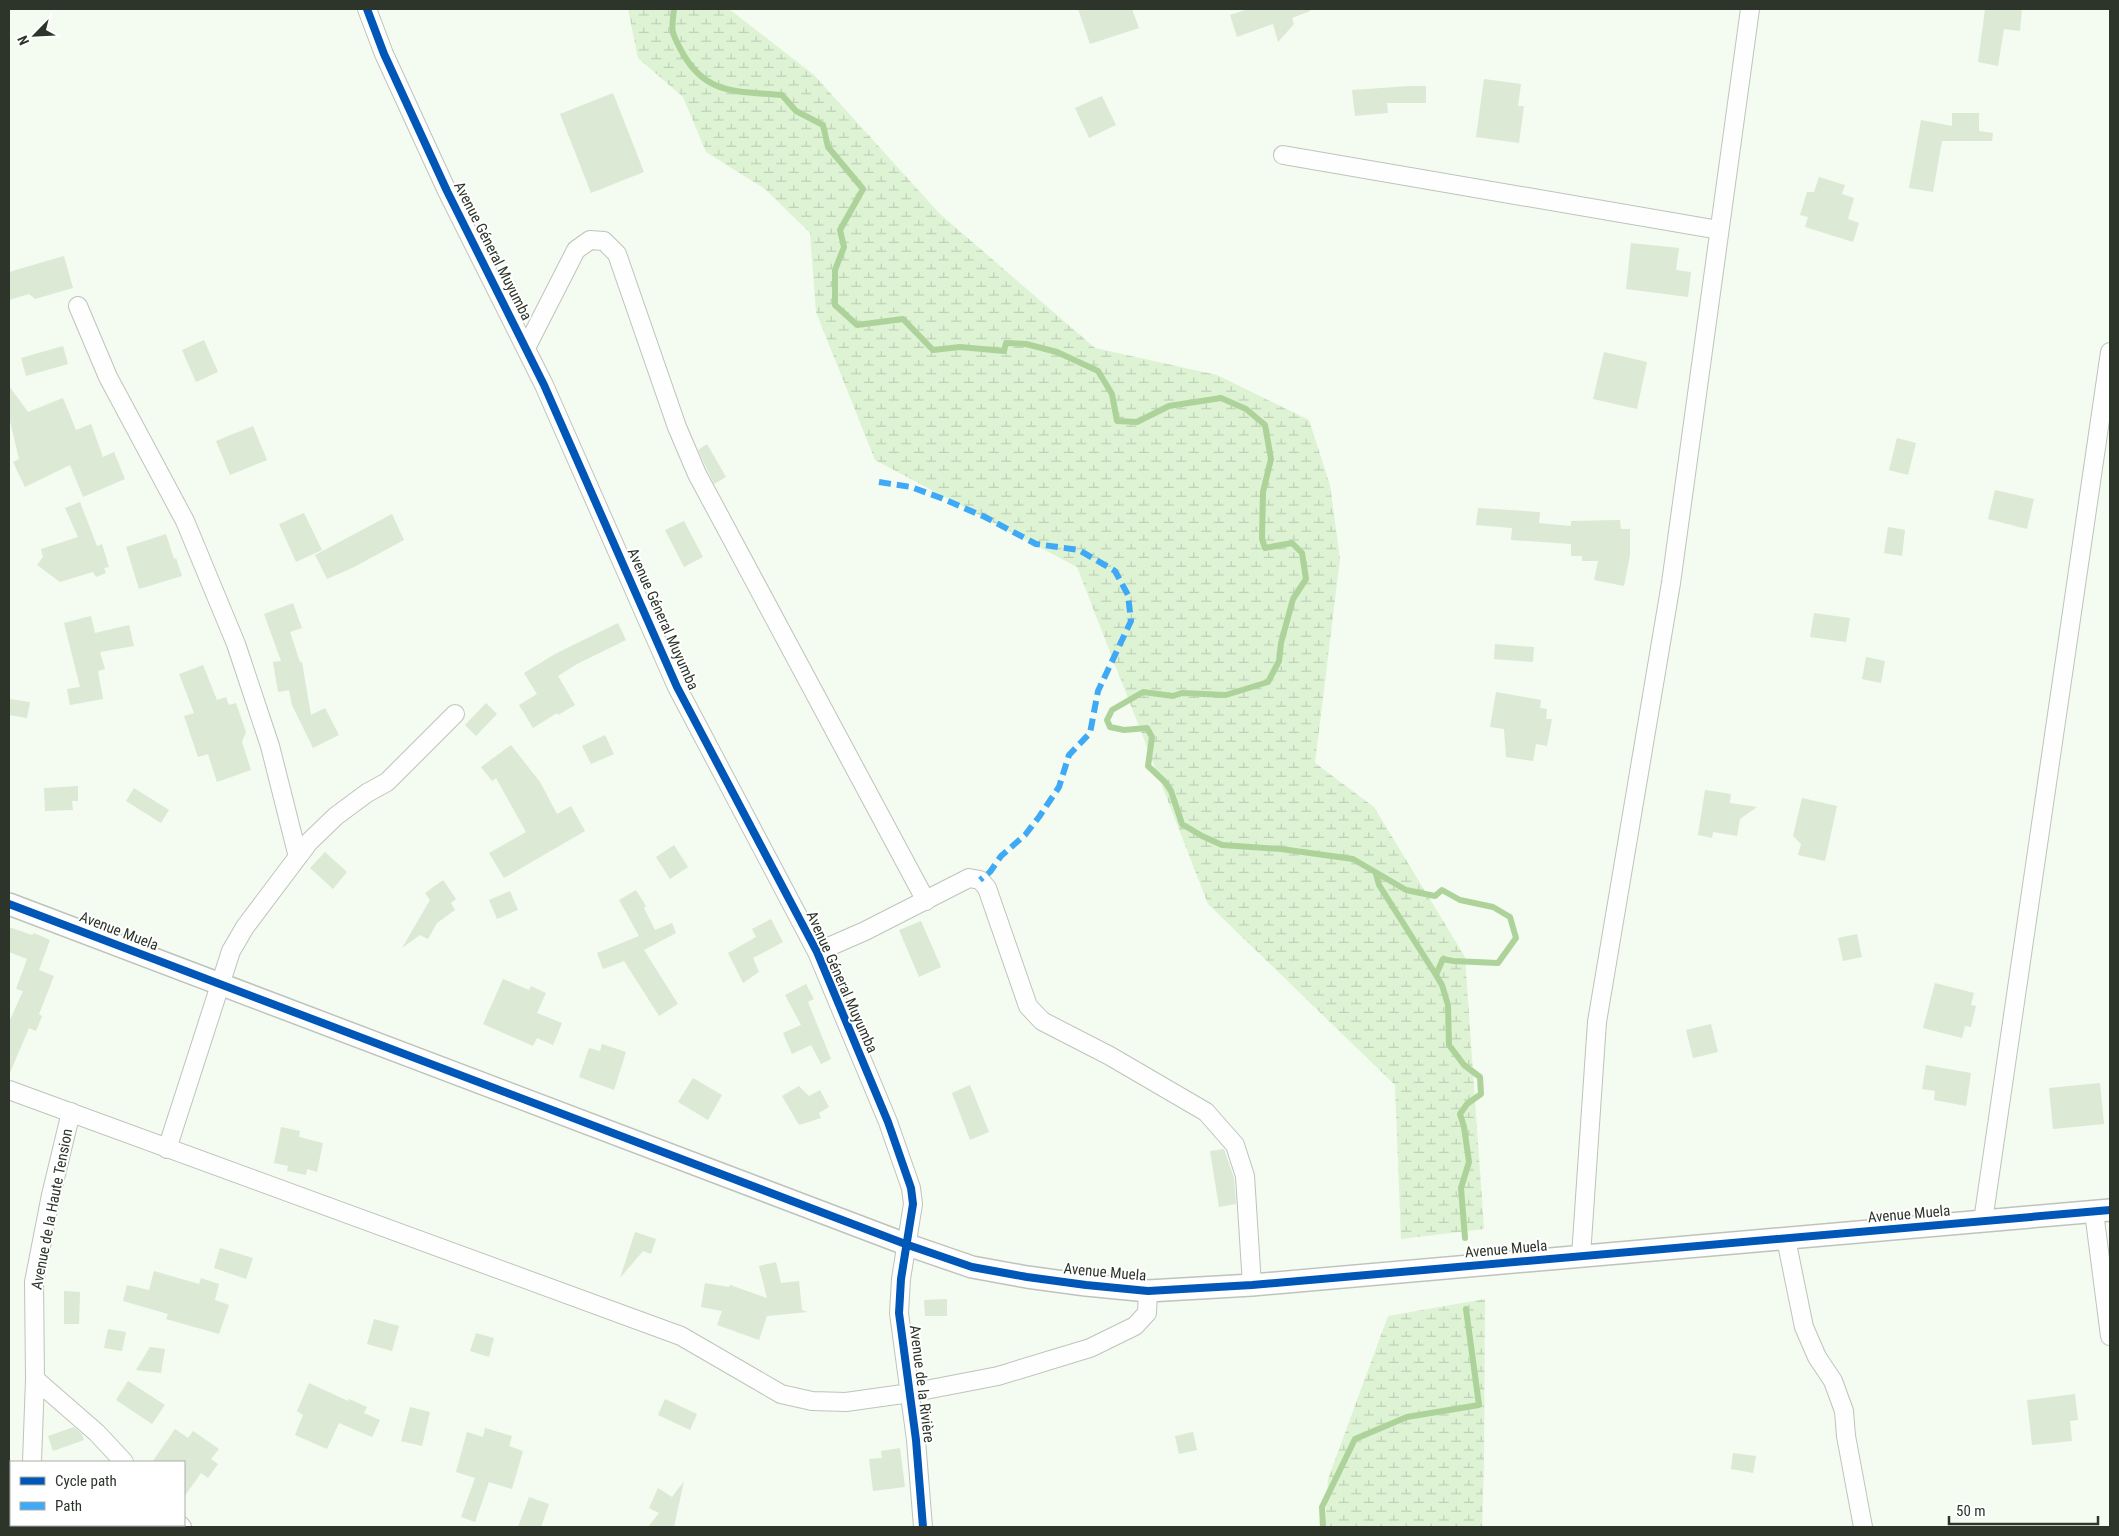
<svg xmlns="http://www.w3.org/2000/svg" width="2119" height="1536" viewBox="0 0 2119 1536" font-family="'Roboto Condensed',sans-serif">
<style>
.wetland{fill:url(#wetland-marsh)}
.lines{fill:none;stroke-linecap:round;stroke-linejoin:round}
.stream{stroke:#add39a;stroke-width:6}
.building{fill:#dbe9d5}
.minor-casing{stroke:#bec4bb;stroke-width:20}
.tertiary-casing{stroke:#bec4bb;stroke-width:24}
.minor{stroke:#fdfefd;stroke-width:18}
.tertiary{stroke:#fdfefd;stroke-width:21}
.quiet{stroke:#3fa9f5;stroke-width:6;stroke-dasharray:12 6;stroke-linecap:butt}
.cycleway-casing{stroke:#fff;stroke-width:11}
.cycleway{stroke:#0057b8;stroke-width:8}
.labels{text-anchor:middle;dominant-baseline:central;stroke-width:4;stroke-linejoin:round;paint-order:stroke}
.street-label{font-size:15px;fill:#2d352a;stroke:#fff}
</style>
<defs>
<pattern id="wetland-marsh" width="20" height="14" patternUnits="userSpaceOnUse" patternTransform="scale(1.25)"><rect width="20" height="14" fill="#ddf3d4"/><path d="M1 5h8M5 5V1M11 12h8M15 12V8" fill="none" stroke="#bed1b6"/></pattern>
</defs>
<rect width="100%" height="100%" fill="#f4fbf1"/>
<path class="wetland" d="M 628,9 L 729,9 L 814,75 L 940,214 L 1095,348 L 1217,375 L 1309,420 L 1330,485 L 1340,559 L 1315,763 L 1374,807 L 1465,957 L 1484,1229 L 1401,1239 L 1395,1085 L 1208,904 L 1077,567 L 875,460 L 816,312 L 810,233 L 765,189 L 706,152 L 683,97 L 638,58 Z
M 1485,1299 L 1484,1464 L 1482,1527 L 1325,1527 L 1328,1479 L 1388,1316 Z"/>
<g class="lines">
<path class="stream" d="M 674,9 C 671,33 671,31 682,52 C 706,96 738,91 782,95 L 796,111 L 823,125 L 828,147 L 863,189 L 840,230 L 844,247 L 835,270 L 835,305 L 857,325 L 903,319 L 933,350 L 960,347 L 1004,351 L 1006,343 L 1026,344 L 1057,352 L 1098,371 L 1112,394 L 1117,421 L 1137,422 L 1169,406 L 1221,398 L 1246,409 L 1265,425 L 1271,459 L 1263,492 L 1262,539 L 1265,548 L 1292,543 L 1302,553 L 1306,579 L 1293,599 L 1281,643 L 1279,661 L 1268,682 L 1226,695 L 1182,693 L 1173,696 L 1143,692 L 1112,710 L 1107,720 L 1110,727 L 1124,730 L 1147,728 L 1152,737 L 1148,766 L 1165,782 L 1171,791 L 1182,824 L 1202,836 L 1222,845 L 1281,849 L 1353,859 L 1406,890 L 1435,896 L 1442,890 L 1460,900 L 1493,907 L 1510,917 L 1516,938 L 1498,963 L 1453,961 L 1443,959 L 1436,975 L 1442,985 L 1448,1005 L 1449,1045 L 1464,1065 L 1480,1077 L 1481,1094 L 1467,1104 L 1460,1114 L 1464,1127 L 1469,1162 L 1461,1188 L 1465,1238
M 1376,874 L 1379,885 L 1436,975
M 1323,1527 L 1322,1507 L 1355,1439 L 1407,1417 L 1479,1405 L 1466,1309"/>
</g>
<path class="building" d="M 1078,9 L 1132,9 L 1139,28 L 1090,44 Z
M 1248,9 L 1310,9 L 1310,11 L 1292,18 L 1294,24 L 1278,42 L 1273,24 L 1237,37 L 1230,15 Z
M 1985,9 L 2022,9 L 2020,31 L 2004,29 L 1998,66 L 1978,62 Z
M 1484,79 L 1521,84 L 1518,106 L 1524,106 L 1519,143 L 1476,137 Z
M 1410,86 L 1426,86 L 1426,103 L 1387,103 L 1388,113 L 1355,116 L 1352,90 Z
M 613,93 L 644,172 L 591,193 L 560,114 Z
M 1102,96 L 1116,125 L 1089,138 L 1075,108 Z
M 1952,113 L 1979,113 L 1979,131 L 1993,133 L 1992,141 L 1942,141 L 1933,192 L 1909,188 L 1921,120 L 1952,126 Z
M 1819,177 L 1845,185 L 1842,194 L 1854,198 L 1848,219 L 1859,223 L 1853,242 L 1805,227 L 1808,217 L 1800,215 L 1807,192 L 1814,192 Z
M 1631,243 L 1679,248 L 1676,270 L 1691,272 L 1688,297 L 1626,289 Z
M 64,256 L 73,288 L 35,299 L 29,294 L 9,300 L 9,272 Z
M 204,340 L 218,372 L 196,382 L 182,350 Z
M 63,346 L 68,364 L 26,376 L 21,358 Z
M 1604,352 L 1647,362 L 1637,409 L 1593,399 Z
M 9,386 L 28,412 L 63,398 L 76,430 L 91,424 L 103,457 L 114,452 L 125,479 L 83,497 L 70,465 L 25,487 L 13,462 L 19,459 L 9,417 Z
M 253,426 L 267,460 L 230,475 L 216,441 Z
M 1897,438 L 1916,443 L 1908,475 L 1889,470 Z
M 707,444 L 726,477 L 714,484 L 698,450 Z
M 1995,490 L 2034,499 L 2027,529 L 1988,519 Z
M 80,502 L 97,546 L 102,544 L 109,567 L 104,568 L 106,573 L 96,577 L 93,572 L 60,582 L 37,565 L 43,557 L 41,549 L 78,537 L 65,508 Z
M 1478,508 L 1540,512 L 1539,523 L 1571,526 L 1571,521 L 1620,520 L 1621,529 L 1630,529 L 1630,555 L 1624,586 L 1594,580 L 1598,561 L 1582,561 L 1582,556 L 1571,556 L 1571,544 L 1511,540 L 1512,528 L 1476,525 Z
M 304,513 L 322,550 L 296,562 L 279,524 Z
M 392,514 L 404,540 L 354,567 L 327,579 L 315,555 Z
M 684,521 L 703,557 L 684,567 L 665,530 Z
M 1888,527 L 1905,530 L 1902,556 L 1884,553 Z
M 166,534 L 174,559 L 176,558 L 182,576 L 139,589 L 126,547 Z
M 293,603 L 302,628 L 290,632 L 300,662 L 302,662 L 311,715 L 325,708 L 339,735 L 313,748 L 292,705 L 289,690 L 278,692 L 273,662 L 281,661 L 264,614 Z
M 1814,613 L 1850,618 L 1846,642 L 1810,637 Z
M 91,616 L 95,633 L 129,625 L 134,646 L 100,652 L 105,669 L 98,671 L 103,699 L 70,705 L 67,689 L 80,687 L 64,623 Z
M 618,623 L 626,640 L 577,664 L 558,676 L 575,705 L 558,715 L 557,713 L 533,728 L 519,705 L 537,694 L 524,673 L 555,654 Z
M 1495,644 L 1534,647 L 1533,662 L 1494,659 Z
M 1866,657 L 1885,661 L 1881,683 L 1862,679 Z
M 203,665 L 217,700 L 226,697 L 229,705 L 236,703 L 246,732 L 242,742 L 251,770 L 217,782 L 208,754 L 198,757 L 184,716 L 194,713 L 179,674 Z
M 1496,692 L 1541,700 L 1540,708 L 1547,709 L 1546,719 L 1552,719 L 1547,746 L 1536,744 L 1533,761 L 1506,757 L 1504,729 L 1490,727 Z
M 9,699 L 30,702 L 27,718 L 9,715 Z
M 486,703 L 497,714 L 476,736 L 465,725 Z
M 605,735 L 614,754 L 591,764 L 582,746 Z
M 511,745 L 540,782 L 557,814 L 571,806 L 585,831 L 504,878 L 489,853 L 526,832 L 496,778 L 492,781 L 481,767 Z
M 78,786 L 78,801 L 72,801 L 73,810 L 45,811 L 44,788 Z
M 134,788 L 169,810 L 161,823 L 126,801 Z
M 1705,790 L 1731,794 L 1730,803 L 1757,807 L 1740,819 L 1737,836 L 1713,832 L 1712,838 L 1698,835 Z
M 1802,798 L 1837,806 L 1825,861 L 1798,855 L 1801,844 L 1793,836 Z
M 674,845 L 688,867 L 670,879 L 656,857 Z
M 325,852 L 347,872 L 333,889 L 310,868 Z
M 443,880 L 456,899 L 451,903 L 455,910 L 437,923 L 428,939 L 420,935 L 402,948 L 430,900 L 425,893 Z
M 636,890 L 646,906 L 644,908 L 655,930 L 672,923 L 676,933 L 644,950 L 678,1004 L 659,1016 L 624,961 L 603,969 L 597,953 L 639,936 L 619,900 Z
M 510,891 L 518,910 L 497,919 L 489,900 Z
M 771,919 L 783,942 L 753,958 L 759,972 L 743,983 L 728,953 L 756,937 L 752,929 Z
M 921,921 L 941,967 L 919,977 L 899,930 Z
M 9,927 L 32,935 L 34,933 L 50,940 L 39,970 L 54,976 L 39,1014 L 42,1016 L 36,1031 L 29,1028 L 9,1075 L 9,1022 L 23,991 L 16,989 L 27,959 L 9,952 Z
M 1857,934 L 1862,957 L 1843,961 L 1838,938 Z
M 503,979 L 529,990 L 531,986 L 546,993 L 537,1013 L 562,1023 L 553,1045 L 537,1038 L 533,1046 L 483,1024 Z
M 1935,983 L 1974,993 L 1971,1005 L 1976,1006 L 1971,1027 L 1965,1026 L 1962,1038 L 1923,1028 Z
M 806,984 L 814,999 L 808,1002 L 831,1059 L 821,1064 L 811,1045 L 792,1054 L 783,1033 L 801,1025 L 785,995 Z
M 1711,1024 L 1718,1052 L 1693,1058 L 1686,1030 Z
M 602,1044 L 626,1052 L 614,1090 L 579,1077 L 589,1048 L 600,1051 Z
M 1926,1065 L 1971,1073 L 1966,1106 L 1934,1100 L 1935,1091 L 1922,1089 Z
M 693,1078 L 722,1095 L 708,1120 L 678,1102 Z
M 2100,1083 L 2104,1124 L 2053,1129 L 2049,1088 Z
M 970,1085 L 989,1132 L 970,1140 L 952,1093 Z
M 799,1086 L 809,1096 L 820,1090 L 829,1107 L 819,1113 L 821,1118 L 799,1125 L 782,1096 Z
M 281,1127 L 300,1131 L 299,1137 L 323,1143 L 317,1172 L 307,1169 L 306,1175 L 287,1171 L 288,1166 L 274,1163 Z
M 1224,1149 L 1234,1178 L 1236,1204 L 1219,1207 L 1210,1151 Z
M 635,1232 L 656,1239 L 651,1254 L 643,1251 L 620,1278 Z
M 220,1248 L 253,1258 L 246,1279 L 214,1268 Z
M 776,1262 L 781,1283 L 799,1281 L 802,1310 L 808,1312 L 767,1316 L 759,1340 L 717,1325 L 722,1311 L 701,1307 L 705,1283 L 729,1287 L 730,1285 L 767,1298 L 759,1266 Z
M 154,1271 L 199,1284 L 201,1278 L 219,1284 L 215,1300 L 229,1305 L 219,1334 L 166,1319 L 168,1314 L 123,1301 L 127,1285 L 149,1290 Z
M 64,1291 L 80,1292 L 79,1324 L 64,1324 Z
M 947,1299 L 947,1316 L 925,1316 L 924,1300 Z
M 374,1319 L 399,1326 L 392,1351 L 367,1344 Z
M 108,1329 L 126,1332 L 122,1351 L 104,1348 Z
M 476,1333 L 494,1338 L 489,1357 L 470,1351 Z
M 150,1347 L 165,1349 L 161,1373 L 136,1370 Z
M 128,1381 L 165,1405 L 152,1424 L 116,1400 Z
M 309,1383 L 348,1401 L 349,1399 L 367,1407 L 364,1413 L 380,1420 L 372,1437 L 339,1423 L 327,1449 L 295,1435 L 303,1415 L 297,1411 Z
M 2075,1394 L 2078,1420 L 2070,1421 L 2072,1441 L 2032,1445 L 2027,1400 Z
M 665,1399 L 697,1414 L 690,1430 L 658,1415 Z
M 410,1407 L 430,1412 L 422,1446 L 401,1441 Z
M 74,1427 L 82,1434 L 84,1440 L 53,1451 L 48,1436 Z
M 485,1428 L 512,1436 L 509,1446 L 523,1451 L 512,1489 L 489,1482 L 475,1522 L 461,1517 L 475,1478 L 456,1472 L 467,1432 L 483,1437 Z
M 175,1429 L 188,1438 L 193,1431 L 219,1449 L 211,1459 L 218,1464 L 208,1478 L 201,1473 L 184,1497 L 184,1462 L 152,1462 Z
M 1193,1432 L 1197,1450 L 1179,1454 L 1175,1436 Z
M 900,1448 L 905,1487 L 873,1491 L 869,1459 L 882,1458 L 881,1451 Z
M 1733,1453 L 1756,1456 L 1753,1473 L 1731,1469 Z
M 684,1481 L 674,1527 L 648,1527 L 659,1513 L 649,1508 L 658,1488 L 672,1497 Z
M 529,1497 L 549,1504 L 541,1527 L 518,1527 Z"/>
<g class="lines">
<defs>
<path id="minor" d="M 367,9 L 384,54 L 447,191 L 544,385 L 677,687 L 817,952 L 888,1122 L 911,1188 L 913,1204 L 901,1279 L 899,1313 L 916,1440 L 923,1527
M 1283,155 L 1719,230
M 78,306 L 108,377 L 185,521 L 236,644 L 270,746 L 298,857
M 526,348 L 576,250 L 590,240 L 604,241 L 617,254 L 677,427 L 697,474 L 926,901
M 817,952 L 865,931 L 969,878 L 980,880 L 987,888 L 1028,1006 L 1042,1021 L 1110,1056 L 1206,1112 L 1235,1145 L 1245,1176 L 1252,1285
M 9,1090 L 681,1336 L 781,1394 L 812,1401 L 846,1402 L 910,1393 L 998,1376 L 1090,1348 L 1135,1326 L 1147,1313 L 1148,1291
M 167,1149 L 231,951 L 245,927 L 309,842 L 336,816 L 367,793 L 387,782 L 455,714
M 2094,1212 L 2110,1336
M 1983,1221 L 2110,352
M 1786,1239 L 1804,1327 L 1817,1357 L 1833,1381 L 1844,1411 L 1846,1436 L 1863,1527
M 1581,1256 L 1597,1022 L 1671,583 L 1750,9
M 35,1379 L 97,1433 L 124,1462
M 32,1462 L 35,1379 L 34,1282 L 51,1195 L 71,1112
M 180,1525 L 182,1527
M 30,1527 L 30,1525"/>
<path id="tertiary" d="M 9,904 L 908,1245 L 972,1267 L 1027,1277 L 1086,1285 L 1148,1291 L 1252,1285 L 2110,1210"/>
</defs>
<use href="#minor" class="minor-casing"/>
<use href="#tertiary" class="tertiary-casing"/>
<use href="#minor" class="minor"/>
<use href="#tertiary" class="tertiary"/>
<path class="quiet" d="M 879,482 L 911,487 L 941,498 L 985,517 L 1036,544 L 1079,550 L 1115,571 L 1128,595 L 1131,621 L 1098,691 L 1090,733 L 1069,755 L 1059,787 L 1039,817 L 1025,835 L 1001,856 L 990,872 L 980,880"/>
<defs>
<path id="cycleway" d="M 367,9 L 384,54 L 447,191 L 544,385 L 677,687 L 817,952 L 888,1122 L 911,1188 L 913,1204 L 901,1279 L 899,1313 L 916,1440 L 923,1527
M 9,904 L 908,1245 L 972,1267 L 1027,1277 L 1086,1285 L 1148,1291 L 1252,1285 L 2110,1210"/>
</defs>
<use href="#cycleway" class="cycleway-casing"/>
<use href="#cycleway" class="cycleway"/>
</g>
<g class="labels">
<g class="street-label">
<text transform="translate(493 251) rotate(63)">Avenue Géneral Muyumba</text>
<text transform="translate(663 619) rotate(66)">Avenue Géneral Muyumba</text>
<text transform="translate(119 931) rotate(21)">Avenue Muela</text>
<text transform="translate(842 982) rotate(66)">Avenue Géneral Muyumba</text>
<text transform="translate(52 1209) rotate(-79)">Avenue de la Haute Tension</text>
<text transform="translate(1909 1214) rotate(-5)">Avenue Muela</text>
<text transform="translate(1506 1249) rotate(-5)">Avenue Muela</text>
<text transform="translate(1105 1272) rotate(5)">Avenue Muela</text>
<text transform="translate(922 1384) rotate(83)">Avenue de la Rivière</text>
</g>
</g>
<rect width="2119" height="1536" fill="none" stroke="#2d352a" stroke-width="20"/>
<rect x="10" y="1461" width="175" height="65" fill="#ffffff" stroke="#abaeaa"/>
<rect x="20" y="1477" width="25" height="8" fill="#0057b8" stroke="#abaeaa"/>
<text x="55" y="1486" font-size="15" fill="#2d352a">Cycle path</text>
<rect x="20" y="1502" width="25" height="8" fill="#3fa9f5" stroke="#abaeaa"/>
<text x="55" y="1511" font-size="15" fill="#2d352a">Path</text>
<g transform="translate(35 35) rotate(246)" stroke="#ffffff" stroke-width="4" paint-order="stroke">
<path d="M0-4L9 19L0 12L-9 19Z" fill="#2d352a"/>
<text y="-8" font-size="14" font-weight="bold" text-anchor="middle" fill="#2d352a">N</text>
</g>
<path d="M1949 1516v8h149v-8" fill="none" stroke="#2d352a" stroke-width="2.5"/>
<text x="1956" y="1516" font-size="15" fill="#2d352a" stroke="#ffffff" stroke-width="4" paint-order="stroke">50 m</text>
</svg>
